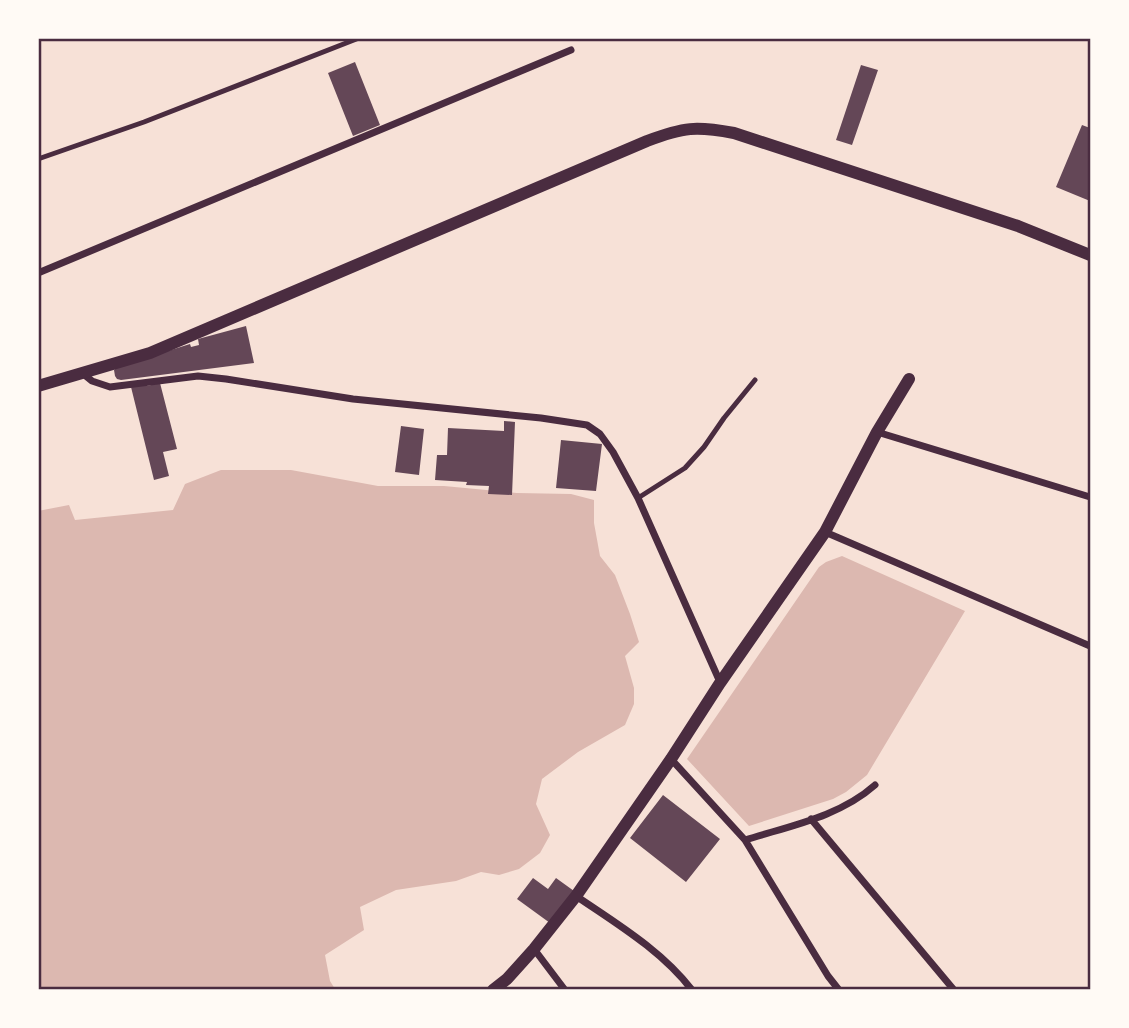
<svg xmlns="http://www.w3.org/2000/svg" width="1129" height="1028" viewBox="0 0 1129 1028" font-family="'Space Grotesk',sans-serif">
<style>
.water{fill:#dcb8b0}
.building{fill:#644757}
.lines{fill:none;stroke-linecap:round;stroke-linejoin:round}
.service{stroke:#4a2c40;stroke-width:5}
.minor{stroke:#4a2c40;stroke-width:7}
.tertiary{stroke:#4a2c40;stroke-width:12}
.neatline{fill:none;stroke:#4a2c40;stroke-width:2.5}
</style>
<rect width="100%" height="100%" fill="#f7e1d7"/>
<path class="water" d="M 221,470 L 291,470 L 378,486 L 444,486 L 517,493 L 571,494 L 594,500 L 594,523 L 600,556 L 615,575 L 630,614 L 639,642 L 625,656 L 634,688 L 634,704 L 625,725 L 578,752 L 542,779 L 536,804 L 550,835 L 540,853 L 519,869 L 499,875 L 481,872 L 456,881 L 396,890 L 360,907 L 364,930 L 325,955 L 330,981 L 335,989 L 39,989 L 38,511 L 69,505 L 75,520 L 173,510 L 185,484 Z
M 842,556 L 965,611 L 867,775 L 846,792 L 833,799 L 749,826 L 687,759 L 819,567 L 826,562 Z"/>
<path class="building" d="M 355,62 L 380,125 L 353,136 L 328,73 Z
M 861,65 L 878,70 L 852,145 L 836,140 Z
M 1082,125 L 1090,128 L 1090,201 L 1056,187 Z
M 246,326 L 254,363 L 121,380 L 117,379 L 115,376 L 114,370 L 117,367 L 190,344 L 191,347 L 199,345 L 198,339 Z
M 146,383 L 147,386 L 160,383 L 177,449 L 163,452 L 169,476 L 154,480 L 131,387 Z
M 504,421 L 515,422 L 512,495 L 488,494 L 489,486 L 466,485 L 467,482 L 435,480 L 437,455 L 447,455 L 448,428 L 504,431 Z
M 401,426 L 424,429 L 419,475 L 395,472 Z
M 561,440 L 602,444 L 596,491 L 556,488 Z
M 663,795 L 720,839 L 686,882 L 630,838 Z
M 533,878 L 548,889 L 556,878 L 574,891 L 550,923 L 517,899 Z"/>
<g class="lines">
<path class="service" d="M 38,159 L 144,122 L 359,38
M 638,498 L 685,468 L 704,447 L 724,418 L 755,380"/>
<path class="minor" d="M 38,273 L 571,50
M 81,372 L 92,381 L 110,387 L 198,376 L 226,379 L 353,399 L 541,418 L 587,425 L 600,434 L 613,452 L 638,498 L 720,682
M 877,432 L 1090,497
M 825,532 L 1090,646
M 671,759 L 745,840 L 828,976 L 839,990
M 811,819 L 954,990
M 745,840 C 789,826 839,817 875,785
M 576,896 C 617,924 661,950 692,990
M 534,949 L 565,990"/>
<path class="tertiary" d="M 38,386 L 150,353 L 647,141 C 684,127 696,126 734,133 L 1018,226 L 1090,255
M 493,990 L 507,979 L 534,949 L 576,896 L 671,759 L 720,683 L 825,532 L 877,432 L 909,379"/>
</g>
<rect width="1129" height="1028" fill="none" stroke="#fffaf5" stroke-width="80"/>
<rect x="40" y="40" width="1049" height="948" class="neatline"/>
</svg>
